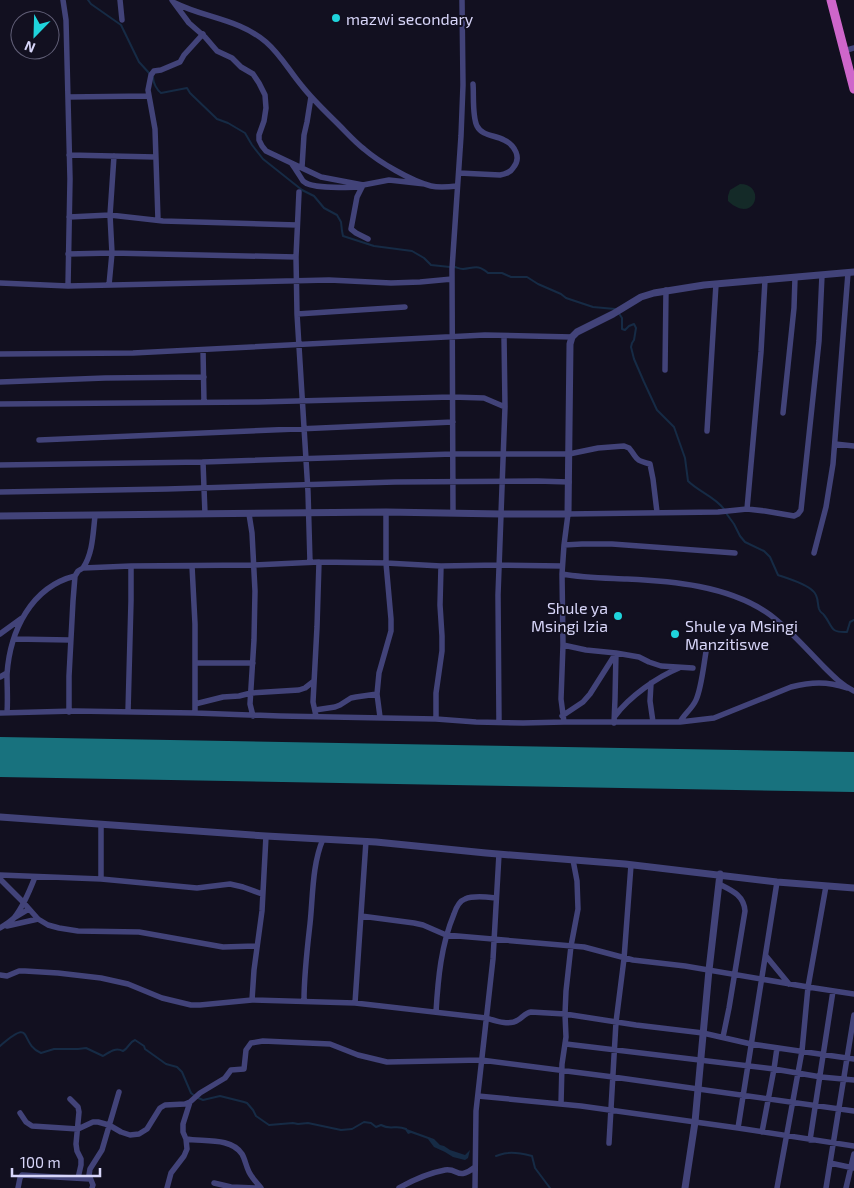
<svg xmlns="http://www.w3.org/2000/svg" width="854" height="1188" viewBox="0 0 854 1188" font-family="'Exo 2',sans-serif">
<style>
.green{fill:#142a28}
.water{fill:#162b45}
.lines{fill:none;stroke-linecap:round;stroke-linejoin:round}
.stream{stroke:#162b45;stroke-width:2}
.runway{stroke:#18727e;stroke-width:40}
.minor{stroke:#424379;stroke-width:5.5}
.tertiary{stroke:#424379;stroke-width:7}
.trunk{stroke:#ce66ca;stroke-width:9}
.poi-dot{fill:#1fd4dc;stroke:#121020;stroke-width:2}
.labels{text-anchor:middle;dominant-baseline:central;stroke-width:4;stroke-linejoin:round;paint-order:stroke}
.poi-label{font-size:16px;fill:#d8d6f9;stroke:#121020;text-anchor:start}
</style>
<rect width="100%" height="100%" fill="#121020"/>
<path class="green" d="M 740,184 C 767,184 755,226 728,201 L 728,196 L 730,190 Z"/>
<path class="water" d="M 404,1128 L 434,1139 L 440,1145 L 444,1146 L 450,1150 L 465,1155 L 470,1150 L 468,1158 L 465,1160 L 453,1157 L 445,1152 L 434,1147 L 428,1139 L 411,1133 L 408,1134 Z"/>
<g class="lines">
<path class="stream" d="M 88,0 L 91,4 L 121,25 L 139,62 L 150,74
M 153,77 C 153,83 157,90 161,93 L 187,88 L 190,93 L 217,119 L 228,123 L 245,133 L 252,145 L 263,159 L 302,190 L 314,196 L 324,208 L 337,215 L 341,222 L 342,231 L 343,236 L 374,246 L 412,251 L 424,258 L 431,265 L 450,267
M 455,267 C 458,268 460,269 463,269 C 474,268 478,264 488,273 L 502,273 L 511,277 L 527,277 L 538,284 L 561,294 L 566,298 L 593,307 L 615,309
M 618,312 L 622,318 L 622,329 L 625,330 L 629,326 L 634,324 L 636,328 L 634,340 L 632,343 L 631,347 L 634,359 L 644,382 L 657,410 L 674,427 L 685,458 L 688,481 C 699,492 714,496 724,509
M 726,513 L 734,524 L 740,536 L 745,542 L 764,551 L 770,557 L 778,575 C 787,578 807,584 813,591 C 819,596 817,603 819,609 C 821,614 822,612 824,615 C 833,626 829,633 847,632 L 850,622 L 854,620
M 0,1046 C 35,1016 18,1043 41,1053 L 54,1049 L 78,1049 L 86,1048 L 103,1056 C 110,1052 115,1047 123,1051 C 129,1048 129,1042 135,1040 L 144,1046 L 145,1049 L 166,1064 L 177,1067 L 182,1072 L 191,1093 L 196,1097 L 203,1100 L 220,1096 L 244,1102 L 247,1103 L 253,1110 L 256,1116 L 269,1125 L 293,1123 L 298,1124 L 308,1123 L 341,1130 L 352,1129 L 364,1122 L 371,1123 L 376,1127 L 381,1125 C 392,1131 395,1124 406,1129
M 496,1156 C 500,1155 503,1153 508,1153 C 516,1152 524,1154 532,1156 L 535,1168 L 550,1188"/>
<path class="runway" d="M 0,757 L 854,772"/>
<path class="minor" d="M 63,0 L 66,20 L 70,179 L 68,286
M 120,0 L 122,20
M 172,0 L 189,23 L 205,37 L 217,51 L 232,58 L 241,67 L 253,74 L 259,83 L 265,95 L 266,108 L 264,121 L 259,135 L 259,140 L 262,146 L 266,151 L 321,177 L 363,185 L 389,180 L 425,184
M 175,3 C 205,18 239,19 266,42 C 281,55 290,72 302,86 C 313,100 326,112 339,125 C 347,133 355,142 364,149 C 379,162 411,181 431,186 C 439,188 449,187 457,186
M 844,51 L 854,48
M 68,97 L 149,96
M 69,155 L 155,157
M 292,164 C 295,168 301,178 303,181 C 312,190 350,187 362,187
M 302,167 L 304,135 L 307,122 L 311,97
M 459,173 L 500,175 C 505,174 510,173 513,168 C 522,158 515,145 504,140 C 495,135 482,136 477,126 C 472,116 474,95 473,84
M 363,185 L 357,197 L 351,229 L 356,233 L 368,239
M 299,192 L 296,257 L 297,314 L 308,492 L 310,562
M 69,217 L 110,215 L 163,221 L 297,225
M 158,220 L 155,129 L 148,90 L 151,75 L 154,71 L 161,70 L 180,62 L 184,55 L 203,34
M 68,254 L 112,253 L 296,257
M 0,283 L 68,286 L 329,280 L 391,283 L 420,282 L 452,279
M 109,285 L 112,253 L 110,215 L 114,156
M 297,314 L 405,307
M 203,350 L 204,402
M 0,354 L 133,353 L 485,335 L 572,337
M 665,370 L 666,290
M 0,382 L 105,378 L 204,377
M 0,404 L 258,402 L 452,397 L 484,398 L 505,407
M 783,413 L 794,308 L 795,278
M 707,431 L 716,284
M 39,440 C 177,435 315,428 453,422
M 835,444 L 854,446
M 203,462 L 205,514
M 0,465 L 203,462 L 453,454 L 569,454 L 598,448 L 624,446 L 629,448 C 639,460 633,459 650,464 L 653,479 L 657,512
M 0,492 L 167,489 L 395,482 L 537,481 L 569,482
M 747,509 L 765,511 L 794,516 L 798,514 L 801,510 L 819,341 L 822,275
M 453,513 L 452,269 L 461,136 L 463,85 L 462,0
M 249,514 L 252,533 L 255,591 L 254,640 L 250,704 L 253,716
M 564,545 L 582,544 L 612,544 L 735,553
M 814,553 L 826,507 L 833,464 L 848,273
M 192,566 L 195,624 L 195,713
M 83,568 C 93,553 93,533 95,516
M 562,574 C 584,578 605,578 627,579 C 673,581 727,586 766,612 C 786,625 807,650 824,667 C 834,677 842,685 854,691
M 0,634 L 22,618
M 14,639 L 70,640
M 563,645 L 586,650 L 616,653 L 615,699 L 614,723
M 195,663 L 253,663
M 0,677 L 7,673
M 651,683 L 650,701 L 653,722
M 195,704 L 223,697 L 239,696 L 251,693 L 299,690 L 305,688 L 314,681
M 315,710 L 335,707 L 340,705 L 351,698 L 356,697 L 377,694
M 69,712 L 69,676 L 73,601 L 75,576 L 78,571 L 83,568 L 131,566 L 254,565 L 319,562 L 386,563 L 441,566 L 499,565 L 562,566
M 128,712 L 131,601 L 131,566
M 0,713 L 75,711 L 195,713 L 280,716 L 436,719 L 476,722 L 523,723 L 564,722 L 680,722 L 714,718 L 791,687 C 811,682 827,681 847,688
M 7,713 C 8,700 7,687 7,674 C 10,631 31,587 75,576
M 316,716 L 313,702 L 317,627 L 319,562
M 562,716 L 583,702 L 590,694 L 616,653 L 639,657 L 649,662 L 661,666 L 693,668
M 615,716 C 629,697 657,677 679,668
M 380,717 L 377,694 L 379,673 L 391,631 L 391,619 L 386,563 L 386,512
M 436,719 L 436,693 L 442,651 L 442,636 L 440,605 L 441,566
M 499,722 L 498,595 L 505,407 L 504,336
M 564,722 L 561,699 L 563,645 L 562,574 L 564,545 L 568,514 L 718,512 L 747,509 L 761,352 L 765,280
M 680,722 C 684,714 692,709 696,700 C 702,687 704,661 707,646
M 0,875 L 101,879 L 197,888 L 230,884 L 243,887 L 262,894
M 0,879 L 23,902 L 38,919 L 48,925 L 59,928 L 78,931 L 139,932 L 223,947 L 256,946
M 101,879 L 101,825
M 719,884 C 731,890 744,895 745,911 L 729,1008 L 723,1037
M 361,916 L 414,923 L 423,925 L 446,935 L 584,947 L 633,960 L 685,966 L 808,987 L 826,886
M 14,918 L 29,909
M 7,926 L 38,919
M 0,928 C 5,925 10,922 14,918 C 23,907 30,890 35,877
M 766,956 L 789,984
M 0,975 L 7,976 L 19,971 L 25,971 L 58,973 L 101,978 L 128,984 L 162,998 L 191,1005 L 200,1005 L 252,1000 L 355,1003 L 486,1018 C 496,1021 509,1026 518,1020 C 523,1017 525,1013 531,1012 L 565,1014 L 636,1025 L 703,1033 L 751,1044 L 854,1059
M 252,1000 L 254,970 L 262,911 L 266,836
M 304,1001 C 304,975 307,950 310,924 C 313,896 312,865 323,839
M 355,1003 L 366,841
M 436,1012 C 438,979 441,945 454,914 C 456,908 459,901 465,899 C 474,895 487,897 496,898
M 566,1044 L 774,1069 L 821,1077 L 854,1080
M 478,1096 L 581,1106 L 738,1128 L 854,1146
M 70,1099 L 78,1107 L 79,1112 L 76,1144 L 77,1151 L 81,1159 L 81,1165 L 78,1178
M 561,1104 L 562,1064 L 566,1037 L 565,1014 L 566,991 L 571,946 L 578,909 L 577,881 L 573,860
M 20,1113 L 26,1122 L 32,1126 L 78,1129 L 93,1122 L 98,1122 L 109,1125 L 121,1132 L 130,1135 L 139,1134 L 147,1129 L 160,1108 L 165,1105 L 185,1104 L 190,1102 L 200,1093 L 225,1078 L 231,1070 L 244,1069 L 246,1050 L 251,1043 L 263,1041 L 330,1044 L 358,1055 L 387,1062 L 481,1060 L 613,1077 L 854,1111
M 738,1128 L 777,882
M 762,1132 L 774,1069 L 777,1048
M 186,1139 C 203,1142 231,1137 242,1154 C 245,1159 246,1166 249,1172 C 252,1178 257,1183 261,1188
M 810,1140 L 833,991
M 609,1143 L 616,1022 L 624,959 L 631,865
M 830,1163 L 854,1168
M 214,1183 L 231,1187 L 255,1188
M 18,1188 L 20,1178 L 22,1175 L 90,1179
M 92,1188 L 93,1185 L 89,1175 L 90,1169 L 102,1150 L 119,1092
M 167,1188 L 171,1173 L 184,1156 L 187,1149 L 186,1139 L 183,1132 L 183,1124 L 190,1102
M 399,1188 C 413,1180 429,1173 445,1170 C 459,1168 457,1181 475,1167
M 475,1188 L 476,1111 L 493,959 L 499,854
M 777,1188 L 802,1051 L 808,987 L 854,994
M 826,1188 L 854,1015
M 846,1188 L 854,1154"/>
<path class="tertiary" d="M 0,516 L 386,512 L 501,514 L 568,514 L 570,344 L 572,337 L 577,332 L 613,314 L 641,297 L 654,293 L 704,285 L 854,272
M 0,817 L 266,836 L 376,842 L 486,853 L 625,864 L 777,882 L 854,888
M 685,1188 L 695,1122 L 709,970 L 720,874"/>
<path class="trunk" d="M 831,0 L 854,89"/>
</g>
<g class="poi-dot">
<circle cx="336" cy="18" r="5"/>
<circle cx="618" cy="616" r="5"/>
<circle cx="675" cy="634" r="5"/>
</g>
<g class="labels">
<g class="poi-label">
<text x="346" y="18">mazwi secondary</text>
<text x="608" y="607" text-anchor="end">Shule ya<tspan x="608" dy="18">Msingi Izia</tspan></text>
<text x="685" y="625">Shule ya Msingi<tspan x="685" dy="18">Manzitiswe</tspan></text>
</g>
</g>
<g transform="translate(35 35) rotate(203)"><circle r="24" fill="#121020" stroke="#615f77"/>
<path d="M0-4L9 19L0 12L-9 19Z" fill="#1fd4dc"/>
<text y="-8" font-size="14" font-weight="bold" text-anchor="middle" fill="#d8d6f9">N</text>
</g>
<path d="M12 1168v8h88v-8" fill="none" stroke="#d8d6f9" stroke-width="2.5"/>
<text x="20" y="1168" font-size="15" fill="#d8d6f9" stroke="#121020" stroke-width="4" paint-order="stroke">100 m</text>
</svg>
